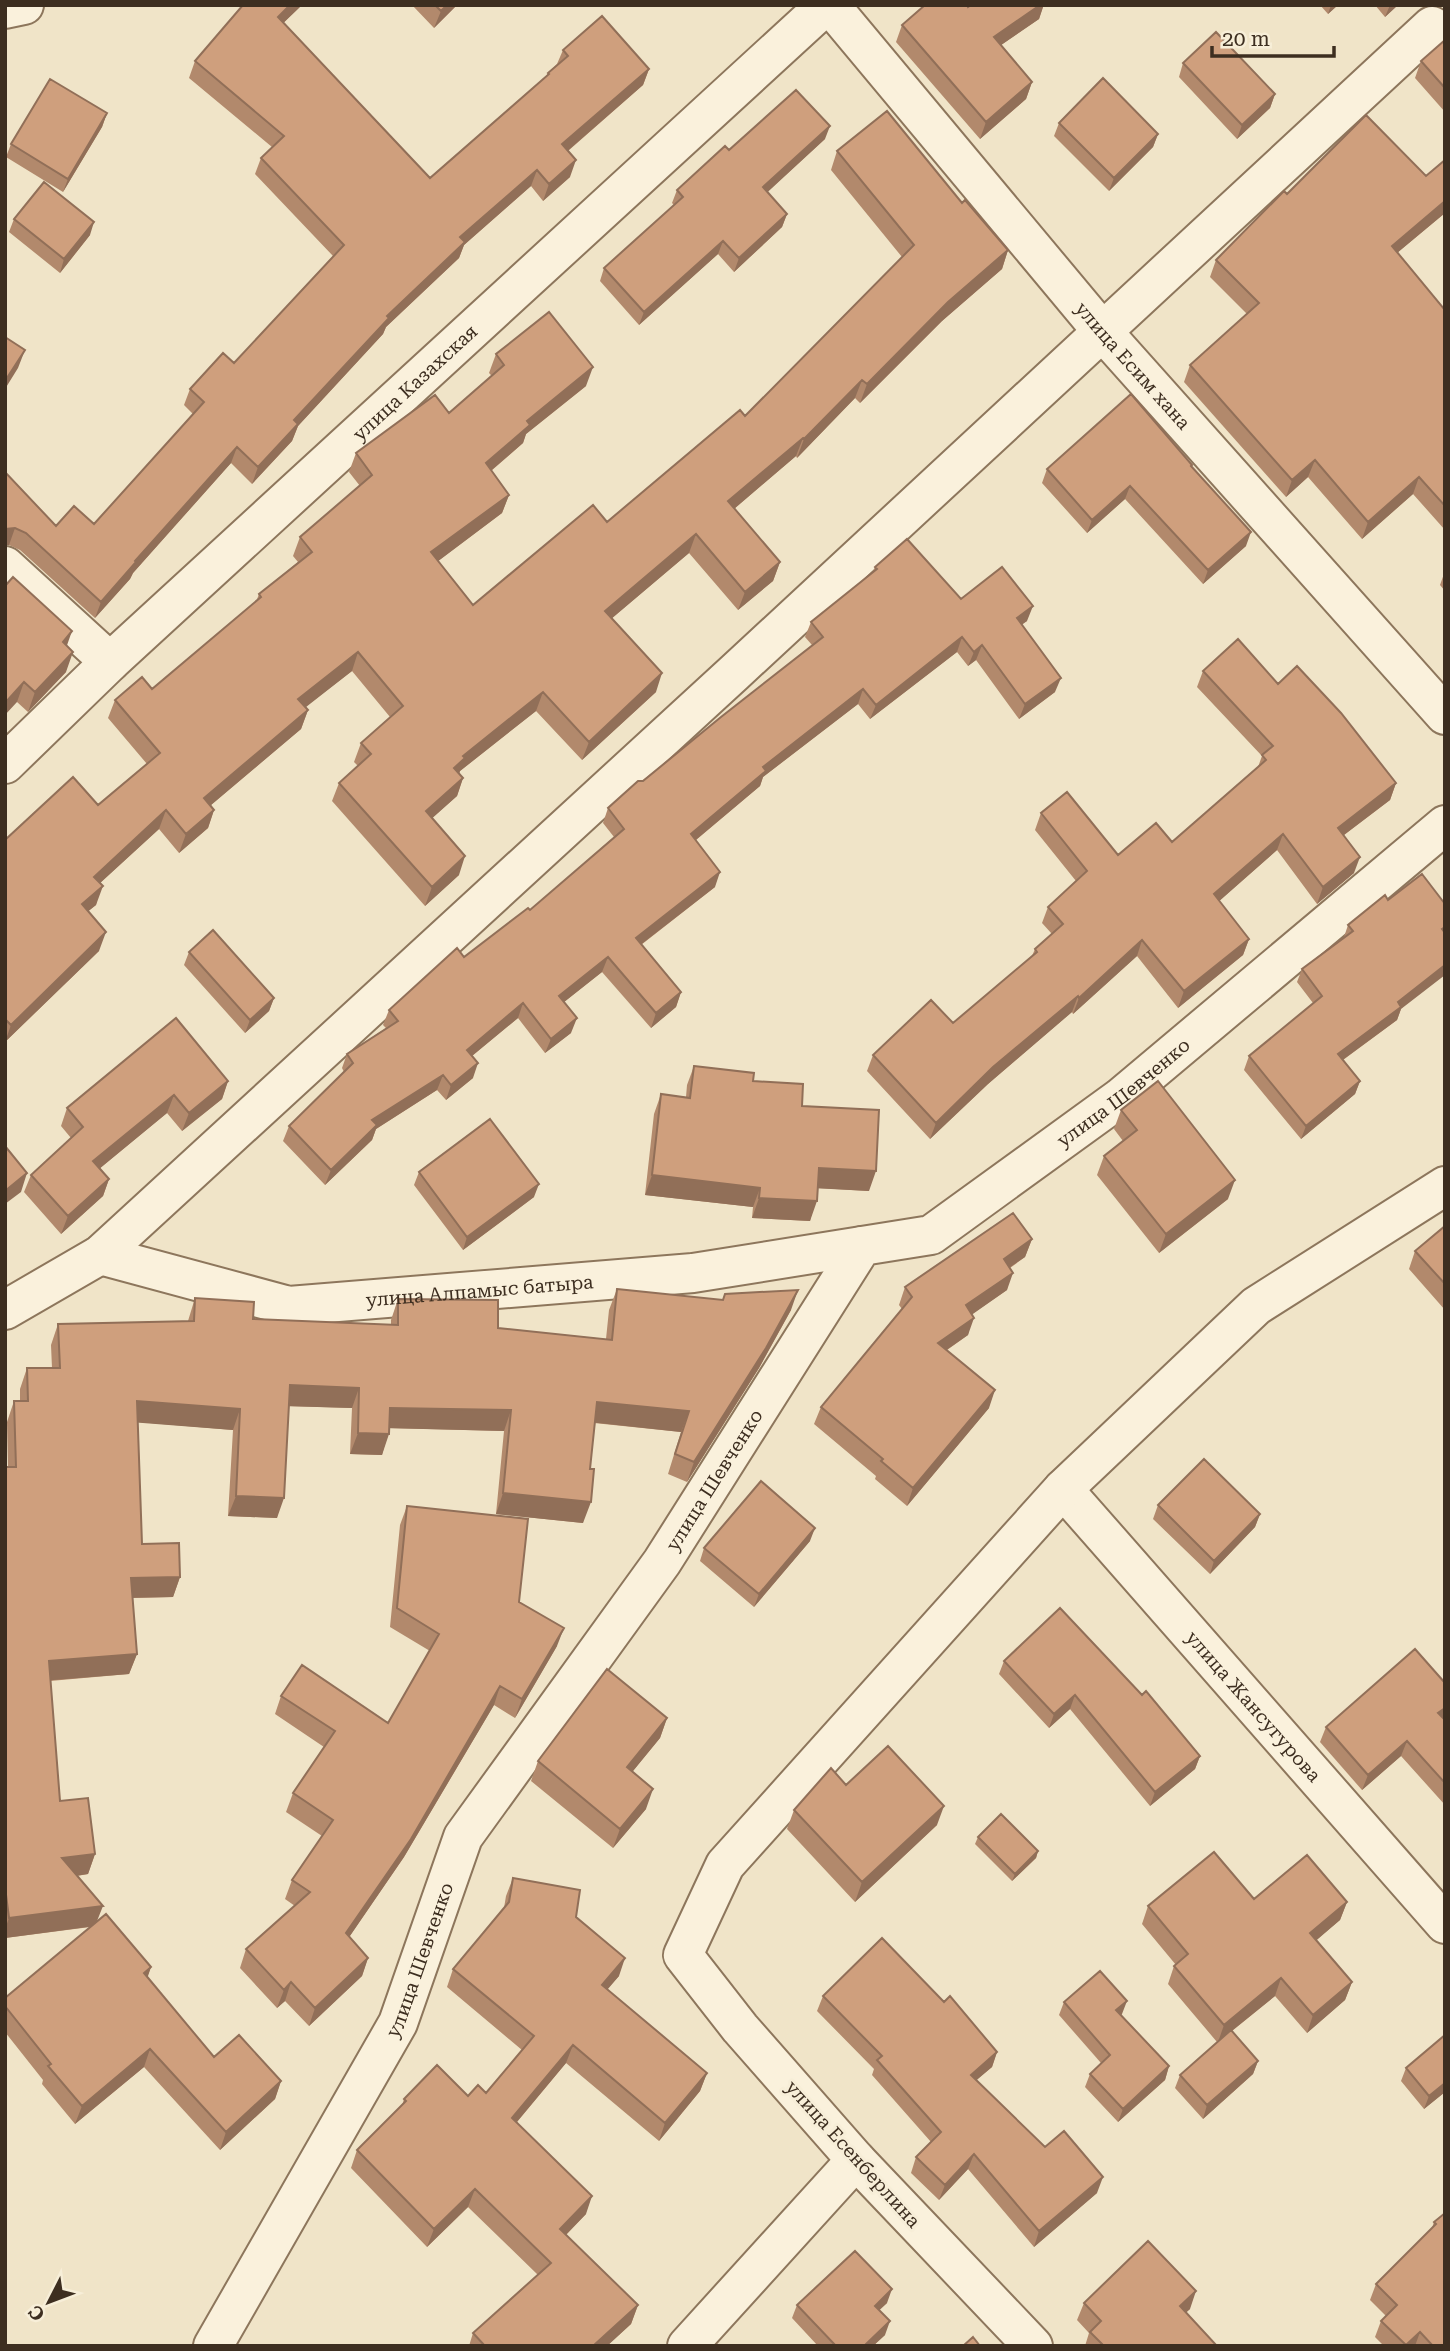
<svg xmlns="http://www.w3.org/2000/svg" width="1450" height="2351" viewBox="0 0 1450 2351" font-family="'Roboto Serif',serif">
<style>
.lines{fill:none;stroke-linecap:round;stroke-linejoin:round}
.minor-casing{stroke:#8d765c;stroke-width:42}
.minor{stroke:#faf1dc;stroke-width:38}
.wall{fill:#b2896c}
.shaded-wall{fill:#916f58}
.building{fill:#cf9f7d;stroke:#916f58;stroke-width:2}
.labels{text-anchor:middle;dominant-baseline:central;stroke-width:6;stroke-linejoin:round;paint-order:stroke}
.street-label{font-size:19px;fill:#3d2e20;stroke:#f7eed8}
</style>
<rect width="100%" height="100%" fill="#f0e4c8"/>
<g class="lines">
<defs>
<g id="minor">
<path id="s1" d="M 830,5 L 1102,331 L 1445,715"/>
<path d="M 5,9 L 24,5"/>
<path d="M 5,566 L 110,662"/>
<path id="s2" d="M 5,764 L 110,662 L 826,5"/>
<path id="s3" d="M 100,1255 L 289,1306 L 693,1273 L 862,1246"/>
<path d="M 5,1310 L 100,1255 L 734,673 L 1432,26"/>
<path id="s4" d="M 1063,1489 L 1445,1924"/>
<path id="s5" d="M 213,2346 L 398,2023 L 463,1837 L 662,1562 L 862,1246 L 931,1235 L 1120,1098 L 1445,825"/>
<path d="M 687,2346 L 856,2160"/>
<path d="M 1033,2346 L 856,2160 L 740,2028 L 683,1955 L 725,1865 L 1063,1489 L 1256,1306 L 1445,1186"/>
</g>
</defs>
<use href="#minor" class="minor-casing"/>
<use href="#minor" class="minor"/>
</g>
<path class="wall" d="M 243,5 L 302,5 L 283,23 L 430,178 L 546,77 L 548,73 L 557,64 L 563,50 L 649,69 L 643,85 L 568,151 L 570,177 L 543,201 L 531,186 L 464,245 L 459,258 L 386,327 L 383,334 L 298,426 L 292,441 L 252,484 L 231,463 L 133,573 L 130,579 L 95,618 L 20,550 L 9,545 L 5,545 L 5,472 L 56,526 L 94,524 L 193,414 L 184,405 L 190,389 L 234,363 L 333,256 L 255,174 L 261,158 L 272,147 L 189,78 L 195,61 Z
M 412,5 L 457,5 L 434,28 Z
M 971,5 L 1045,5 L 1043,7 L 1039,19 L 1001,45 L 1032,82 L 1026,99 L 980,139 L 896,42 L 902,25 L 968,7 Z
M 1320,5 L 1338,5 L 1328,14 Z
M 1375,5 L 1398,5 L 1385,17 Z
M 1445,40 L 1445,112 L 1415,78 L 1421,61 Z
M 1183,63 L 1275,94 L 1270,108 L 1237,139 L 1179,77 Z
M 107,113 L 102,127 L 63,192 L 6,157 L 11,144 Z
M 1059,123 L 1158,134 L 1153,147 L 1109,191 L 1054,136 Z
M 825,139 L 767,192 L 787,214 L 782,227 L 734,272 L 718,254 L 639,325 L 600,281 L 604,268 L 674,205 L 672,203 L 677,190 L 729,150 Z
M 837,151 L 962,203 L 1008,250 L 1002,269 L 942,321 L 860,403 L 855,398 L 797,458 L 796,456 L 734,509 L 780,562 L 773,581 L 738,610 L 689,553 L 611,619 L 656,692 L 582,760 L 536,711 L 460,771 L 459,773 L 463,778 L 457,796 L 432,818 L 459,875 L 425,906 L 332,801 L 339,783 L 358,766 L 354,762 L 361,743 L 390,717 L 352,671 L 305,707 L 308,710 L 301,729 L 211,805 L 214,810 L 208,828 L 179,853 L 159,829 L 100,883 L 96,905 L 88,911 L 99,951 L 5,1042 L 5,840 L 98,805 L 147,764 L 108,718 L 115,700 L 152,689 L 256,602 L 259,594 L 298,562 L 293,556 L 300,537 L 360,486 L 349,472 L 356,453 L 449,413 L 492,376 L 489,373 L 496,354 L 586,386 L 526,434 L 523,443 L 491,471 L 509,495 L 502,513 L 438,561 L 473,605 L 607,522 L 745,416 L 902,257 L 831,170 Z
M 1287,194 L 1445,213 L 1397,253 L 1445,310 L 1445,530 L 1413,494 L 1362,539 L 1308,477 L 1286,497 L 1184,382 L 1190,365 L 1247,314 L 1210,277 L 1216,260 Z
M 14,219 L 90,235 L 60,273 L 9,232 Z
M 1192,465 L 1191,467 L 1246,546 L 1203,584 L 1125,499 L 1087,533 L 1042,483 L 1047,469 Z
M 875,567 L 961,599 L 1027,621 L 1022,624 L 1055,692 L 1019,719 L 976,660 L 968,666 L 957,652 L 870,719 L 858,704 L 763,777 L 760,786 L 696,840 L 715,887 L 641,945 L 681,992 L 676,1007 L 651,1028 L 602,972 L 564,1002 L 571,1033 L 545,1053 L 518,1018 L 472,1056 L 473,1078 L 446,1100 L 437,1090 L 376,1129 L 372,1140 L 325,1185 L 283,1141 L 289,1126 L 344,1072 L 342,1068 L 347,1054 L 386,1028 L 383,1025 L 389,1010 L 530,910 L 614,837 L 603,823 L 608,808 L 812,645 L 805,637 L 811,622 L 873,572 Z
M 1445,571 L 1445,591 L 1440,585 Z
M 5,586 L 67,646 L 66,672 L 28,712 L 17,702 Z
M 1203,671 L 1278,684 L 1396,783 L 1390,800 L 1344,835 L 1354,873 L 1317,904 L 1277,850 L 1219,901 L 1249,939 L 1243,955 L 1178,1008 L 1137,956 L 1073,1014 L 1072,1012 L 988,1084 L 930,1139 L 867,1071 L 873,1055 L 953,1023 L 1032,956 L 1035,949 L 1052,934 L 1042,923 L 1048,907 L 1076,881 L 1035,830 L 1041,813 L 1118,855 L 1172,842 L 1258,767 L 1262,756 L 1197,687 Z
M 1385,895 L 1401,1009 L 1397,1020 L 1343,1060 L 1360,1081 L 1355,1094 L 1301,1139 L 1244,1070 L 1249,1056 L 1313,1003 L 1297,982 L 1302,969 L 1344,937 L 1348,925 Z
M 189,952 L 274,998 L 269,1011 L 245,1033 L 184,965 Z
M 694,1066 L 753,1081 L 802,1106 L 869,1191 L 818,1188 L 810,1221 L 752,1218 L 753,1207 L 645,1195 L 654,1114 L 661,1094 L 686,1097 L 687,1085 Z
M 228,1081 L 222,1099 L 182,1131 L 167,1113 L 100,1168 L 109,1179 L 103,1196 L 61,1234 L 24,1192 L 31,1175 L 71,1138 L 61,1126 L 67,1108 Z
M 1121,1110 L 1228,1199 L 1159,1253 L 1097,1175 L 1104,1156 L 1123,1141 L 1114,1129 Z
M 419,1172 L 534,1197 L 463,1250 L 414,1185 Z
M 1445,1226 L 1445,1310 L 1409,1269 L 1415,1251 Z
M 1032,1239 L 1025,1257 L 1010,1268 L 1007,1290 L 972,1314 L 968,1335 L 947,1350 L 989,1408 L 907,1506 L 875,1479 L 876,1476 L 814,1424 L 821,1407 L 902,1309 L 899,1305 L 905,1287 Z
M 617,1289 L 791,1310 L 759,1368 L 687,1482 L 668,1474 L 681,1432 L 594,1423 L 583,1523 L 496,1514 L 504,1431 L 389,1428 L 382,1455 L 350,1454 L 352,1408 L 289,1406 L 277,1518 L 228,1516 L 233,1430 L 138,1422 L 142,1544 L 180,1577 L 173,1597 L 132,1598 L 137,1654 L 129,1674 L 50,1681 L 60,1801 L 95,1854 L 88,1874 L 77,1876 L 97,1921 L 151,1967 L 147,1977 L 214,2057 L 281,2081 L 275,2099 L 220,2150 L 144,2067 L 75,2124 L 42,2084 L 43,2080 L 5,2032 L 5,2006 L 90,1927 L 5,1938 L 5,1467 L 8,1467 L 7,1422 L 14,1401 L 20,1401 L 20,1389 L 27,1368 L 52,1368 L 51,1345 L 58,1324 L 188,1321 L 195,1298 L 253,1319 L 391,1325 L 391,1320 L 398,1299 L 498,1328 L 606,1339 L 609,1310 Z
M 1158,1505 L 1260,1514 L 1255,1527 L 1210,1574 L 1153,1519 Z
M 407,1506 L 519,1602 L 557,1646 L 515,1718 L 494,1705 L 404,1857 L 349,1937 L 368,1958 L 362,1976 L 309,2026 L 285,2001 L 277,2008 L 240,1968 L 246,1949 L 295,1906 L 285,1899 L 292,1880 L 322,1836 L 286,1812 L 293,1793 L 324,1747 L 275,1714 L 281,1696 L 388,1723 L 430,1651 L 390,1627 L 400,1525 Z
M 810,1541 L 754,1607 L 700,1561 L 704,1548 Z
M 1004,1661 L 1142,1695 L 1200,1756 L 1195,1769 L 1150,1806 L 1070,1709 L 1049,1728 L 999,1674 Z
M 1445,1683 L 1445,1718 L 1444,1719 L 1445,1720 L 1445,1805 L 1401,1756 L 1362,1790 L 1320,1742 L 1326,1727 Z
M 667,1718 L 660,1738 L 632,1772 L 646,1809 L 613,1848 L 531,1781 L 538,1761 Z
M 846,1785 L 937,1825 L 855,1902 L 787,1829 L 794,1810 Z
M 978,1837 L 1038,1851 L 1036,1858 L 1012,1881 L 975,1844 Z
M 513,1878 L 576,1917 L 619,1976 L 607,1989 L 707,2073 L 700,2091 L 659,2141 L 566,2063 L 517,2122 L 586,2214 L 566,2235 L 638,2305 L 631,2324 L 607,2346 L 469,2346 L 473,2333 L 538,2275 L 468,2207 L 427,2247 L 351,2168 L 357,2150 L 402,2106 L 404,2099 L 468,2096 L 486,2093 L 522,2050 L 447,1987 L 453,1969 L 504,1908 L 506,1896 Z
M 1254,1899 L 1347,1902 L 1340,1920 L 1316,1940 L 1352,1982 L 1345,2000 L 1307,2033 L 1275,1996 L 1232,2031 L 1258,2061 L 1253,2074 L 1203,2119 L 1175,2088 L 1180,2075 L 1217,2042 L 1168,1984 L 1174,1966 L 1176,1965 L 1142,1924 L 1148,1906 Z
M 823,1996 L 944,2002 L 997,2052 L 992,2067 L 976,2080 L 1045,2147 L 1097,2193 L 1034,2247 L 968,2169 L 939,2200 L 911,2173 L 916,2157 L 931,2142 L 872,2075 L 874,2069 L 817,2011 Z
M 1064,2002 L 1122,2014 L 1121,2015 L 1169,2066 L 1165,2080 L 1118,2122 L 1085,2087 L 1090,2074 L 1101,2063 L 1059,2015 Z
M 1406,2068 L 1445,2092 L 1424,2109 L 1401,2081 Z
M 1445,2213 L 1445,2346 L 1384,2346 L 1375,2337 L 1381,2321 L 1386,2316 L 1370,2300 L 1376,2284 L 1432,2228 L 1434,2222 Z
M 887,2303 L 879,2310 L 885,2335 L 873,2346 L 818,2346 L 792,2318 L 797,2305 Z
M 1084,2303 L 1190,2309 L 1186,2312 L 1217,2346 L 1085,2346 L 1089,2333 L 1077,2320 Z"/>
<path class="shaded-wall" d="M 290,5 L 302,5 L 272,34 L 278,17 Z
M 447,5 L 457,5 L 434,28 L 441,11 Z
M 1039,5 L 1045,5 L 1043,7 L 1039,19 L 988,54 L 994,37 Z
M 1331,5 L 1338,5 L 1328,14 Z
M 1390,5 L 1398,5 L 1385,17 Z
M 649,69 L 643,85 L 556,161 L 562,144 Z
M 1032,82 L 1026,99 L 980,139 L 986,122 Z
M 1275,94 L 1270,108 L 1237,139 L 1242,125 Z
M 107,113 L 102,127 L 63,192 L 68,179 Z
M 830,126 L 825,139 L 758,201 L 763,187 Z
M 1158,134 L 1153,147 L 1109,191 L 1114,178 Z
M 576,160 L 570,177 L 543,201 L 549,184 Z
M 537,170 L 531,186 L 464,245 L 459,258 L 386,327 L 383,334 L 298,426 L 292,441 L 252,484 L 258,467 L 294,420 L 387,316 L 460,237 Z
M 1445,201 L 1445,213 L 1385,263 L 1392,246 Z
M 787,214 L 782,227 L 734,272 L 739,258 Z
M 94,222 L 90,235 L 60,273 L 64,259 Z
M 723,241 L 718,254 L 639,325 L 644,312 Z
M 1008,250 L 1002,269 L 942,321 L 860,403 L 867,384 L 948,302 Z
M 25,350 L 18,368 L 5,389 L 5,381 Z
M 593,367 L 586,386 L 526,434 L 523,443 L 479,481 L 486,463 L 527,421 Z
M 862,380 L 855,398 L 797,458 L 804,439 Z
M 803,438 L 796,456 L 721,520 L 728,501 Z
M 237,447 L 231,463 L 133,573 L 130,579 L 95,618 L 101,602 L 135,561 Z
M 1315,460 L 1308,477 L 1286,497 L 1292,480 Z
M 1419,477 L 1413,494 L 1362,539 L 1368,522 Z
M 1130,486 L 1125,499 L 1087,533 L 1092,520 Z
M 509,495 L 502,513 L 425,571 L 431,552 Z
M 15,528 L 9,545 L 5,545 L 5,529 Z
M 1251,532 L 1246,546 L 1203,584 L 1208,570 Z
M 696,534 L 689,553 L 598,630 L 605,611 Z
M 780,562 L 773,581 L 738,610 L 745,592 Z
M 1033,606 L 1027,621 L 1012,632 L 1017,618 Z
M 72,631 L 65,651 L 63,642 Z
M 962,637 L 957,652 L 870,719 L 876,705 Z
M 982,645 L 976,660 L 968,666 L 974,652 Z
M 73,652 L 66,672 L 28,712 L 35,692 Z
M 358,652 L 352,671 L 292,718 L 298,699 Z
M 662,673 L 656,692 L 582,760 L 589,742 Z
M 1061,678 L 1055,692 L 1019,719 L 1025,704 Z
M 24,682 L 17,702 L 5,715 L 5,703 Z
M 863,689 L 858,704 L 763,777 L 760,786 L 685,849 L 691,834 L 763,767 Z
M 543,692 L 536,711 L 460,771 L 458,777 L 454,768 L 463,756 Z
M 308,710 L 301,729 L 198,816 L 204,798 Z
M 463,778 L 457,796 L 419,830 L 426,811 Z
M 1396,783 L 1390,800 L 1332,844 L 1338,828 Z
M 166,810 L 159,829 L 87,895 L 94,877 Z
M 214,810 L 208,828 L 179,853 L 186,834 Z
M 1283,834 L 1277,850 L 1208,911 L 1214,894 Z
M 465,856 L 459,875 L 425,906 L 432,887 Z
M 1360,857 L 1354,873 L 1317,904 L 1323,887 Z
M 720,872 L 715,887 L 630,953 L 636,938 Z
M 103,886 L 96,905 L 75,922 L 82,904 Z
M 106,932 L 99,951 L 5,1042 L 11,1025 Z
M 1249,939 L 1243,955 L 1178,1008 L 1184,991 Z
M 1142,940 L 1137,956 L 1073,1014 L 1079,998 Z
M 608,957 L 602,972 L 554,1010 L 559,996 Z
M 1445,965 L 1445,975 L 1401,1009 L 1397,1020 L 1333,1067 L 1338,1054 L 1398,1002 Z
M 681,992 L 676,1007 L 651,1028 L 656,1013 Z
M 1078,996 L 1072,1012 L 988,1084 L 930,1139 L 936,1123 L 993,1067 Z
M 274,998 L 269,1011 L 245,1033 L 250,1020 Z
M 523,1003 L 518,1018 L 461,1065 L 467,1050 Z
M 577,1018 L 571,1033 L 545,1053 L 551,1039 Z
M 478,1063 L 473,1078 L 446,1100 L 451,1085 Z
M 443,1075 L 437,1090 L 376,1129 L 372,1140 L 325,1185 L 331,1170 L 372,1120 Z
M 228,1081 L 222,1099 L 182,1131 L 189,1113 Z
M 1360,1081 L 1355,1094 L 1301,1139 L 1306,1126 Z
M 174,1095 L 167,1113 L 87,1179 L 93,1161 Z
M 819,1168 L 876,1171 L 869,1191 L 812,1188 Z
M 27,1173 L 21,1192 L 5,1204 L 5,1191 Z
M 652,1175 L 760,1188 L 753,1207 L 645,1195 Z
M 109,1179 L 103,1196 L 61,1234 L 68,1216 Z
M 1235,1180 L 1228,1199 L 1159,1253 L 1166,1234 Z
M 539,1184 L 534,1197 L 463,1250 L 467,1237 Z
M 759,1198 L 817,1201 L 810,1221 L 752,1218 Z
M 1032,1239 L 1025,1257 L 997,1276 L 1004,1259 Z
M 1013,1273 L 1007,1290 L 960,1323 L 966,1305 Z
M 798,1290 L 791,1310 L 759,1368 L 687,1482 L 694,1462 Z
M 974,1318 L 968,1335 L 932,1360 L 938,1343 Z
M 290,1385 L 359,1388 L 352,1408 L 282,1406 Z
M 995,1390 L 989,1408 L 907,1506 L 913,1488 Z
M 137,1401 L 240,1409 L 233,1430 L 130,1422 Z
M 597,1402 L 689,1411 L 681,1432 L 589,1422 Z
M 390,1408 L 511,1410 L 504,1431 L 383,1428 Z
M 358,1433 L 389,1434 L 382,1455 L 350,1454 Z
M 503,1493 L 591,1502 L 583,1523 L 496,1514 Z
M 236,1496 L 284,1498 L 277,1518 L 228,1516 Z
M 1260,1514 L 1255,1527 L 1210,1574 L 1214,1561 Z
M 815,1528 L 810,1541 L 754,1607 L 759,1594 Z
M 180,1577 L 173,1597 L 123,1598 L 131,1578 Z
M 564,1628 L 557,1646 L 515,1718 L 522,1699 Z
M 137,1654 L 129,1674 L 41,1681 L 49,1661 Z
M 500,1686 L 494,1705 L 404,1857 L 339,1952 L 346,1933 Z
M 1075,1695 L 1070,1709 L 1049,1728 L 1054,1714 Z
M 1445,1708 L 1445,1718 L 1433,1729 L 1438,1713 Z
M 667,1718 L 660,1738 L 620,1787 L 627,1767 Z
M 1407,1741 L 1401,1756 L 1362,1790 L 1368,1775 Z
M 1200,1756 L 1195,1769 L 1150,1806 L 1155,1792 Z
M 653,1789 L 646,1809 L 613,1848 L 620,1829 Z
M 944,1806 L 937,1825 L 855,1902 L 862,1882 Z
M 1038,1851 L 1036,1858 L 1012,1881 L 1015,1874 Z
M 95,1854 L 88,1874 L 54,1879 L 62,1858 Z
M 1347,1902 L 1340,1920 L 1304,1951 L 1310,1933 Z
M 103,1906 L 95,1926 L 5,1938 L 5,1929 L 9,1918 Z
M 368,1958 L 362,1976 L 309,2026 L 315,2008 Z
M 625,1958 L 619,1976 L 596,2003 L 602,1985 Z
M 151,1967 L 145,1985 L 144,1973 Z
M 1281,1978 L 1275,1996 L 1218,2042 L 1224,2025 Z
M 291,1982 L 285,2001 L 277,2008 L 284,1990 Z
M 1352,1982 L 1345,2000 L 1307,2033 L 1313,2015 Z
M 1127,2001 L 1122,2014 L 1111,2024 L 1116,2010 Z
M 573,2045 L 566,2063 L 505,2136 L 512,2118 Z
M 150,2049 L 144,2067 L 75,2124 L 82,2106 Z
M 997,2052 L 992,2067 L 965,2090 L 971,2075 Z
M 1258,2061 L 1253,2074 L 1203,2119 L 1207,2105 Z
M 1169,2066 L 1165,2080 L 1118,2122 L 1123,2109 Z
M 707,2073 L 700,2091 L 659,2141 L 665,2123 Z
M 281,2081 L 275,2099 L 220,2150 L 226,2132 Z
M 1445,2083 L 1445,2092 L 1424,2109 L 1429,2096 Z
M 974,2154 L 968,2169 L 939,2200 L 945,2185 Z
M 1103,2177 L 1097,2193 L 1034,2247 L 1039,2231 Z
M 475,2189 L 468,2207 L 427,2247 L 434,2229 Z
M 592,2196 L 586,2214 L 554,2247 L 560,2229 Z
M 892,2289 L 887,2303 L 870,2319 L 875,2306 Z
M 1196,2291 L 1190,2309 L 1174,2324 L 1180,2306 Z
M 638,2305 L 631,2324 L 607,2346 L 593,2346 Z
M 890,2321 L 885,2335 L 873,2346 L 864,2346 Z
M 1420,2332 L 1415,2346 L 1406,2346 Z"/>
<path class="building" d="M 243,5 L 290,5 L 278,17 L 430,178 L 549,74 L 548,73 L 568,56 L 563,50 L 602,16 L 649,69 L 562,144 L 576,160 L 549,184 L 537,170 L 460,237 L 465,242 L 387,316 L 389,318 L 294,420 L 298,424 L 258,467 L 237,447 L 135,561 L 136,562 L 101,602 L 26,533 L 15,528 L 5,529 L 5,472 L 56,526 L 74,506 L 94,524 L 204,402 L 190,389 L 223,353 L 234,363 L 344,245 L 261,158 L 284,136 L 195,61 Z
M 435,5 L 447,5 L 441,11 Z
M 925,5 L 967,5 L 968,7 L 971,5 L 1040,5 L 994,37 L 1032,82 L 986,122 L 902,25 Z
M 1216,32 L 1275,94 L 1242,125 L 1183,63 Z
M 1445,40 L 1445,88 L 1421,61 Z
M 1103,78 L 1158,134 L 1114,178 L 1059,123 Z
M 50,79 L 107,113 L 68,179 L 11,144 Z
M 796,90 L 830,126 L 763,187 L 787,214 L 739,258 L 723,241 L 644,312 L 604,268 L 683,197 L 677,190 L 725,146 L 729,150 Z
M 887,111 L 962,203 L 965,200 L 1008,250 L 948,302 L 867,384 L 862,380 L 804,439 L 803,438 L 728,501 L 780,562 L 745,592 L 696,534 L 605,611 L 662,673 L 589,742 L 543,692 L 463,756 L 465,758 L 454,768 L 463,778 L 426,811 L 465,856 L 432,887 L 339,783 L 371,754 L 361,743 L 403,706 L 358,652 L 298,699 L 308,710 L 204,798 L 214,810 L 186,834 L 166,810 L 94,877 L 103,886 L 82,904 L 106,932 L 11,1025 L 5,1019 L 5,840 L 73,777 L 98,805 L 160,753 L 115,700 L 142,677 L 152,689 L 261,597 L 259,594 L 312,552 L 300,537 L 372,475 L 356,453 L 435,395 L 449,413 L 504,365 L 496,354 L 549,312 L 593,367 L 527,421 L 530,425 L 486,463 L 509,495 L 431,552 L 473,605 L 593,505 L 607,522 L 740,410 L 745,416 L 914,245 L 837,151 Z
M 1366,115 L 1426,176 L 1445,160 L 1445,201 L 1392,246 L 1445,310 L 1445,506 L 1419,477 L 1368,522 L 1315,460 L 1292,480 L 1190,365 L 1259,303 L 1216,260 L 1284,191 L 1287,194 Z
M 44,182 L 94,222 L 64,259 L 14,219 Z
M 5,337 L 25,350 L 5,381 Z
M 1131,394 L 1192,465 L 1191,466 L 1251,532 L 1208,570 L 1130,486 L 1092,520 L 1047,469 Z
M 907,539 L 961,599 L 1002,567 L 1033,606 L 1017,618 L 1061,678 L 1025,704 L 982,645 L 974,652 L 962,637 L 876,705 L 863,689 L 763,767 L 766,771 L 691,834 L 720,872 L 636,938 L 681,992 L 656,1013 L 608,957 L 559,996 L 577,1018 L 551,1039 L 523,1003 L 467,1050 L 478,1063 L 451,1085 L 443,1075 L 372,1120 L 377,1125 L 331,1170 L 289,1126 L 353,1063 L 347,1054 L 398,1021 L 389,1010 L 457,948 L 464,957 L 528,908 L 530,910 L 624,829 L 608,808 L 638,781 L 643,781 L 721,717 L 823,637 L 811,622 L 877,569 L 875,567 Z
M 13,577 L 72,631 L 63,642 L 73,652 L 35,692 L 24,682 L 5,703 L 5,586 Z
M 1238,639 L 1278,684 L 1297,666 L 1341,713 L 1396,783 L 1338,828 L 1360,857 L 1323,887 L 1283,834 L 1214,894 L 1249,939 L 1184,991 L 1142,940 L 1079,998 L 1078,996 L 993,1067 L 936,1123 L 873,1055 L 931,1000 L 953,1023 L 1037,952 L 1035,949 L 1063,924 L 1048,907 L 1087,871 L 1041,813 L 1067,792 L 1118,855 L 1156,823 L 1172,842 L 1266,760 L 1262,755 L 1273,746 L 1203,671 Z
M 1422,874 L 1445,904 L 1445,927 L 1442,929 L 1445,933 L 1445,965 L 1398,1002 L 1401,1007 L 1338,1054 L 1360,1081 L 1306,1126 L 1249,1056 L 1322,996 L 1302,969 L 1353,931 L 1348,925 L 1385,895 L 1388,900 Z
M 213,930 L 274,998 L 250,1020 L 189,952 Z
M 176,1018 L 228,1081 L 189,1113 L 174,1095 L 93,1161 L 109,1179 L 68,1216 L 31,1175 L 83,1127 L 67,1108 Z
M 694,1066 L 754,1073 L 753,1081 L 803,1084 L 802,1106 L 879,1110 L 876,1171 L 819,1168 L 817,1201 L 759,1198 L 760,1188 L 652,1175 L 661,1094 L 690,1098 Z
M 1158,1081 L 1235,1180 L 1166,1234 L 1104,1156 L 1137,1130 L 1121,1110 Z
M 490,1119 L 539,1184 L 467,1237 L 419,1172 Z
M 5,1146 L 27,1173 L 5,1191 Z
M 1013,1213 L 1032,1239 L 1004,1259 L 1013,1273 L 966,1305 L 974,1318 L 938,1343 L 995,1390 L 913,1488 L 881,1461 L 883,1459 L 821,1407 L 912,1297 L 905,1287 Z
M 1445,1226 L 1445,1284 L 1415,1251 Z
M 617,1289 L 723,1300 L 725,1294 L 798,1290 L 766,1348 L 694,1462 L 675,1454 L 689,1411 L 597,1402 L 590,1469 L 594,1469 L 591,1502 L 503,1493 L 511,1410 L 390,1408 L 389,1434 L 358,1433 L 359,1388 L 290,1385 L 284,1498 L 236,1496 L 240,1409 L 137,1401 L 142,1544 L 179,1543 L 180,1577 L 131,1578 L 137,1654 L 49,1661 L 60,1801 L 88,1798 L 95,1854 L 62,1858 L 103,1906 L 9,1918 L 5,1887 L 5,1467 L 16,1467 L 14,1401 L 28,1401 L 27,1368 L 60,1368 L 58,1324 L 194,1321 L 195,1298 L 254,1302 L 253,1319 L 398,1325 L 398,1299 L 498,1300 L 498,1328 L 612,1340 Z
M 1204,1459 L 1260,1514 L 1214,1561 L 1158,1505 Z
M 761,1481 L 815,1528 L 759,1594 L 704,1548 Z
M 407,1506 L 528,1519 L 519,1602 L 564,1628 L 522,1699 L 500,1686 L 411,1839 L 346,1933 L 368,1958 L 315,2008 L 291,1982 L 284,1990 L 246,1949 L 310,1892 L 292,1880 L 333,1820 L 293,1793 L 335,1731 L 281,1696 L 302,1665 L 388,1723 L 439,1634 L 397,1608 Z
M 1060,1608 L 1142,1695 L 1146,1691 L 1200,1756 L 1155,1792 L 1075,1695 L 1054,1714 L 1004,1661 Z
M 1415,1649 L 1445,1683 L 1445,1708 L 1438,1713 L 1445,1720 L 1445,1783 L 1407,1741 L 1368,1775 L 1326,1727 Z
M 607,1669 L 667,1718 L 627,1767 L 653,1789 L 620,1829 L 538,1761 Z
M 888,1746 L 944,1806 L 862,1882 L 794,1810 L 831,1768 L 846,1785 Z
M 1001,1814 L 1038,1851 L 1015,1874 L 978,1837 Z
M 1214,1852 L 1254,1899 L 1307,1855 L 1347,1902 L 1310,1933 L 1352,1982 L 1313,2015 L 1281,1978 L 1224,2025 L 1174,1966 L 1188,1954 L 1148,1906 Z
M 513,1878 L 580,1890 L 576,1917 L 625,1958 L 602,1985 L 707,2073 L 665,2123 L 573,2045 L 512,2118 L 592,2196 L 560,2229 L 638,2305 L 593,2346 L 485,2346 L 473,2333 L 551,2263 L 475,2189 L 434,2229 L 357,2150 L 406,2101 L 404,2099 L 437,2065 L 468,2096 L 478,2085 L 486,2093 L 534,2036 L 453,1969 L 509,1902 Z
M 106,1914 L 151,1967 L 144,1973 L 214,2057 L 239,2035 L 281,2081 L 226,2132 L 150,2049 L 82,2106 L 48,2066 L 51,2064 L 5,2006 L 5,1998 Z
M 882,1938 L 944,2002 L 950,1996 L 997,2052 L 971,2075 L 1045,2147 L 1064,2131 L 1103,2177 L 1039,2231 L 974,2154 L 945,2185 L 916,2157 L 941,2132 L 877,2060 L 882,2056 L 823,1996 Z
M 1100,1971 L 1127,2001 L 1116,2010 L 1169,2066 L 1123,2109 L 1090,2074 L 1110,2055 L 1064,2002 Z
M 1231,2030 L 1258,2061 L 1207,2105 L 1180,2075 Z
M 1445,2035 L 1445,2083 L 1429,2096 L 1406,2068 Z
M 1445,2213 L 1445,2346 L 1433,2346 L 1420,2332 L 1406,2345 L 1381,2321 L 1397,2305 L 1376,2284 L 1436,2224 L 1434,2222 Z
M 1148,2241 L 1196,2291 L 1180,2306 L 1217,2346 L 1104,2346 L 1090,2332 L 1101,2321 L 1084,2303 Z
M 855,2251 L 892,2289 L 875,2306 L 890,2321 L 864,2346 L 836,2346 L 797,2305 Z
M 973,2337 L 980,2346 L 963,2346 Z"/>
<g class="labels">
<g class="street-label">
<text stroke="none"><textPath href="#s1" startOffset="471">улица Есим хана</textPath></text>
<text stroke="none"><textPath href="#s2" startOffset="560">улица Казахская</textPath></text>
<text stroke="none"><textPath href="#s5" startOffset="1592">улица Шевченко</textPath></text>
<text stroke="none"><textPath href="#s3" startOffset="387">улица Алпамыс батыра</textPath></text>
<text stroke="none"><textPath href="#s5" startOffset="1006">улица Шевченко</textPath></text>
<text stroke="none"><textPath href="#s4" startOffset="289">улица Жансугурова</textPath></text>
<text stroke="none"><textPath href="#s5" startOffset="439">улица Шевченко</textPath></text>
<text transform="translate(853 2154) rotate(48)">улица Есенберлина</text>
</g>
</g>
<rect width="1450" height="2351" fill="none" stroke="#3d2e20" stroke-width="14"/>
<g transform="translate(49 2302) rotate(228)" stroke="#f7eed8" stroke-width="5" paint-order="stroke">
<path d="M0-5L12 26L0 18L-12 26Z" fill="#3d2e20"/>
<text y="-10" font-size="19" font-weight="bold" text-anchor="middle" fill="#3d2e20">С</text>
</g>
<path d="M1212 46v10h122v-10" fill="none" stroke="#3d2e20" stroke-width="3.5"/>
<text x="1222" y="46" font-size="21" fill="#3d2e20" stroke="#f7eed8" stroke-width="5" paint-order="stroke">20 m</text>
</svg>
